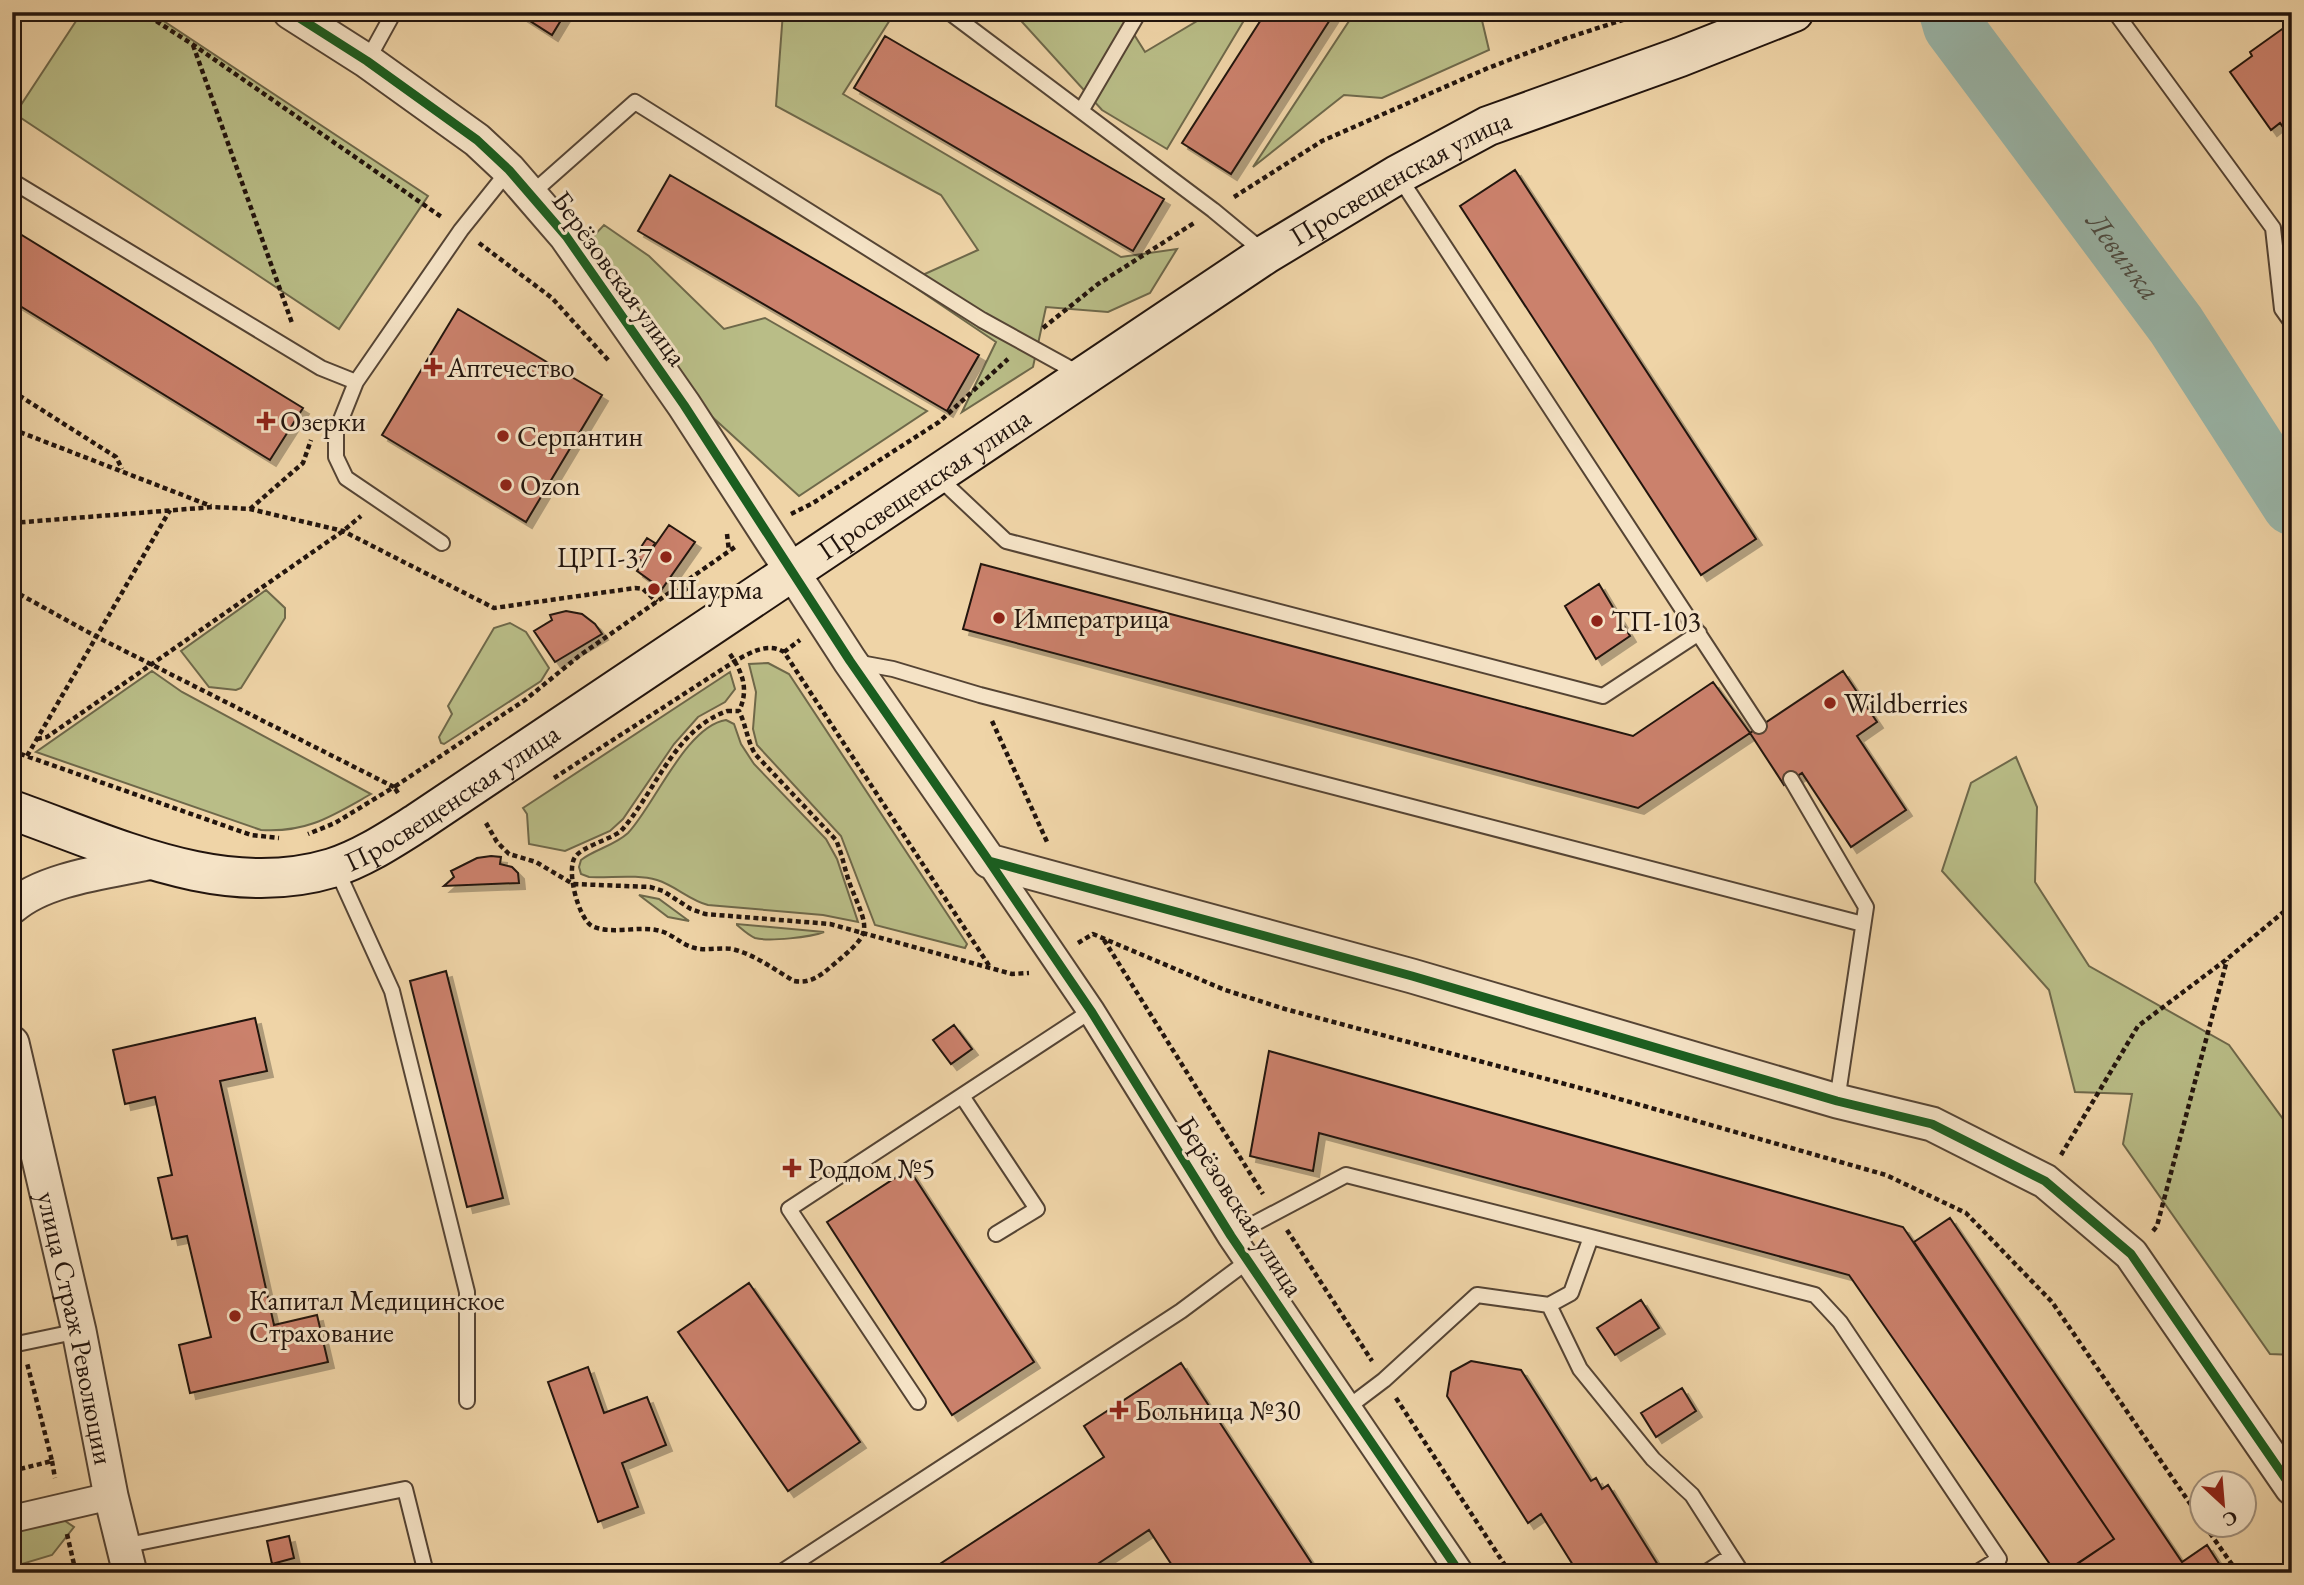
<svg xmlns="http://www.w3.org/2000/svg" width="2304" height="1585" viewBox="0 0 2304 1585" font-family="'EB Garamond',serif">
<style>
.green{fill:#b9bd87;stroke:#6e684a;stroke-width:2}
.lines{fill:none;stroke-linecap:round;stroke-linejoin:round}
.river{stroke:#9ab8ac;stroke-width:60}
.building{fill:#cb816c;stroke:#22140d;stroke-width:2;filter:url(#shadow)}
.service-casing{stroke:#554434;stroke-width:18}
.minor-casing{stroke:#554434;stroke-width:30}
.tertiary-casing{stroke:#554434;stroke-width:37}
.secondary-casing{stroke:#22140d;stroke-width:42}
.path{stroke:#22140d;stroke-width:4.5;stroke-dasharray:5 3.5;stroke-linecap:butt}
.service{stroke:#f5e3c6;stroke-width:14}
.minor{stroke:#f5e3c6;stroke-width:26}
.tertiary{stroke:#f5e3c6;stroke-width:33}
.secondary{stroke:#f5e3c6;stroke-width:38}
.cycleway-casing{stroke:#f5e3c6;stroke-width:13}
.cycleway{stroke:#1b5e20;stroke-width:9}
.poi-dot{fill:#8f2418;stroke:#f5e3c6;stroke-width:2.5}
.labels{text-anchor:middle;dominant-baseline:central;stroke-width:6;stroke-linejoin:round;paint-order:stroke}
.street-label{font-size:28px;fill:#22140d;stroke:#f5e3c6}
.poi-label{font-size:28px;fill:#22140d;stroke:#f5e3c6;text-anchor:start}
.water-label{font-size:30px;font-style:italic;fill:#4c4d45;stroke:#f5e3c6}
</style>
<defs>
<filter id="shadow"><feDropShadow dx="6" dy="6" stdDeviation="0" flood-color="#0004"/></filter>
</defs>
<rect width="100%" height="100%" fill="#efd4a7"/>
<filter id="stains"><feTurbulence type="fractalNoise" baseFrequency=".00286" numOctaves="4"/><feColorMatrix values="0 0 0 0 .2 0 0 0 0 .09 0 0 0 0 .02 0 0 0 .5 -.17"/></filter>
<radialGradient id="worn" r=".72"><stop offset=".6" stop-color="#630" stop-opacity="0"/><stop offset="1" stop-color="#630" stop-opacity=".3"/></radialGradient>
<path class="green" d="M 82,12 L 150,12 L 428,196 L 339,329 L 15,114 Z
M 783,12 L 895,12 L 843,94 L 1121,257 L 1177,249 L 1150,293 L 1108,312 L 1046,307 L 1033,367 L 962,412 L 996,342 L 907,282 L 978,250 L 941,195 L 776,106 Z
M 1013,12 L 1120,12 L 1145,52 L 1202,18 L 1205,12 L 1249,12 L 1167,149 L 1102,110 Z
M 1355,12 L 1480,12 L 1489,50 L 1382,98 L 1344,95 L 1253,167 Z
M 604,225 L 649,256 L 724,329 L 765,318 L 927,411 L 799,496 L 709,414 L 586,244 Z
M 266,590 L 285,608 L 285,618 L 241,688 L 236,690 L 209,687 L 181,651 Z
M 510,623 L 526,632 L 549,668 L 541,681 L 444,744 L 441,743 L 439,737 L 452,714 L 448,706 L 494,628 Z
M 768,663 L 789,674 L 967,944 L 965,948 L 875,925 L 841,836 L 757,745 L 753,729 L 756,692 L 749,664 Z
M 152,671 L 182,692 L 371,794 C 332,816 307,833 261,830 L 36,752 Z
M 730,672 L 735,689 L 725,702 L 698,717 L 674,744 L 623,819 L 610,831 L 565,851 L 529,844 L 527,814 L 523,808 Z
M 726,720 L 734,724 L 741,744 L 754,764 L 826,839 L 837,859 L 858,922 L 823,915 L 708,905 C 689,900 676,886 657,880 C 637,874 611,878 589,877 L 581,874 L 579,867 L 581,860 C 595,849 614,846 628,833 C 654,806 686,726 726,720 Z
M 2016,757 L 2037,807 L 2035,882 L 2089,966 L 2229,1045 L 2286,1123 L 2292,1124 L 2292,1355 L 2270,1354 L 2123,1144 L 2132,1094 L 2075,1092 L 2049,990 L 1942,871 L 1971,783 Z
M 639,895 L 659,899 L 689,921 L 668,917 Z
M 737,925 L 737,924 L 824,932 C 811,937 769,942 755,938 C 748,935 742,929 737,925 Z
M 46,1508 L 74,1527 L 52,1555 L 12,1567 L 12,1517 Z"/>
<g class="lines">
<path class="river" id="s1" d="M 1949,12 L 1953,26 L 2176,325 L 2292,505"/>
</g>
<path class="building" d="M 516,12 L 566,12 L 552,35 Z
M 1266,12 L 1335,12 L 1231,174 L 1182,143 Z
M 2292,22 L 2292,140 L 2280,123 L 2271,130 L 2230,72 L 2252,56 L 2250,52 Z
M 885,36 L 1164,199 L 1133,251 L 854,88 Z
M 1515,170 L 1756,539 L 1701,575 L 1460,206 Z
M 670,175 L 979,355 L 947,411 L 638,231 Z
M 12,229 L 303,408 L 270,460 L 12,301 Z
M 458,309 L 602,395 L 526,522 L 382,435 Z
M 669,525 L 695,542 L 662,589 L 637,571 Z
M 647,538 L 655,543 L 643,562 L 635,556 Z
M 981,564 L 1633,736 L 1713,682 L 1750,733 L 1638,808 L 963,629 Z
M 1599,584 L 1630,636 L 1596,659 L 1565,606 Z
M 566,611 L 582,614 L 595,624 L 602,634 L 555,662 L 534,631 L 552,620 L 550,615 Z
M 1843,671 L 1877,722 L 1857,736 L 1906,810 L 1851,847 L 1802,773 L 1784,785 L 1750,733 Z
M 491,856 L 501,857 L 500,864 L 512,867 L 518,873 L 519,883 L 444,886 L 454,877 L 451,871 L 477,858 Z
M 446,971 L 503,1198 L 467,1207 L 410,981 Z
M 255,1018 L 267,1071 L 220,1081 L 274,1325 L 317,1315 L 328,1362 L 190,1393 L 179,1345 L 211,1337 L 187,1236 L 172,1239 L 158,1178 L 172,1175 L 155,1097 L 125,1104 L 113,1050 Z
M 954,1025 L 972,1049 L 951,1064 L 933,1040 Z
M 1269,1051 L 1903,1227 L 2114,1539 L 2064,1573 L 2056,1573 L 1849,1275 L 1319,1133 L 1313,1171 L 1250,1156 Z
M 909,1169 L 1034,1362 L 952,1415 L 827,1222 Z
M 1950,1218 L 2182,1562 L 2207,1545 L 2225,1573 L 2076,1573 L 2072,1567 L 2114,1539 L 1914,1242 Z
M 749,1283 L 860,1442 L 788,1491 L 678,1332 Z
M 1641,1300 L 1659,1328 L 1615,1355 L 1597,1328 Z
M 1471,1361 L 1521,1370 L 1591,1481 L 1596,1478 L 1602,1489 L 1608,1485 L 1663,1573 L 1578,1573 L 1541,1514 L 1528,1523 L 1447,1396 L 1451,1372 Z
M 1181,1363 L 1318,1573 L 1177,1573 L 1149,1530 L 1084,1573 L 926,1573 L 1104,1457 L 1084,1426 Z
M 588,1367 L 604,1413 L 647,1397 L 666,1445 L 622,1463 L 638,1507 L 598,1522 L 548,1382 Z
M 1682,1388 L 1696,1411 L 1656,1437 L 1641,1413 Z
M 289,1536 L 294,1558 L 272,1564 L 267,1541 Z"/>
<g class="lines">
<defs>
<path id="service" d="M 949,12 L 1213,210 L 1265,253
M 2115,12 L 2273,228 L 2282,309 L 2292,323
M 12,17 L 15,12
M 367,61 L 394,12
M 1081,111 L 1139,12
M 1399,177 L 1759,726
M 12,181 L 321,368 L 356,382 L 461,230 L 509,170
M 531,194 L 635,102 L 982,320 L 1080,374
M 356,382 L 336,432 L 336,457 L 346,478 L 442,543
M 937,476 L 1006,541 L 1603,696 L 1699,633
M 855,662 L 893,669 L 980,695 L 1863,924
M 1791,779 L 1866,907 L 1837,1101
M 336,868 L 392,991 L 467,1292 L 467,1401
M 962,1096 L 1037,1209 L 996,1234
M 1231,1236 L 1346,1175 L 1591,1237
M 1549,1305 L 1580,1369 L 1653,1459 L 1692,1495 L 1731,1556
M 12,1345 L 79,1331
M 918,1402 L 789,1209 L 1091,1011
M 1347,1408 L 1384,1380 L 1477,1295 L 1549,1305 L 1571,1293 L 1591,1237 L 1815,1295 L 1840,1322 L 1999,1559 L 1976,1573
M 123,1546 L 405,1489 L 426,1573
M 780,1573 L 1181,1311 L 1248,1261
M 1705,1573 L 1731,1556 L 1742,1573"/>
<path id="minor" d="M 989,861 L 1091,1011 L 1231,1236 L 1460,1573
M 12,1519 L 111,1496"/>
<g id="tertiary">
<path d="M 290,12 L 367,61 L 477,140 L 509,170 L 566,236 L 684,405 L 850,661 L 989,861 L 1412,976 L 1837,1101 L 1932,1124 L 2045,1181 L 2131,1254 L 2292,1488"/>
<path d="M 12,907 C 46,877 113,871 157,861"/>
<path id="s2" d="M 12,1043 L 79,1331 L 111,1496 L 130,1573"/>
</g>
<g id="secondary">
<path id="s3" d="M 12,810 C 114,846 223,901 332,868 C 363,858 390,840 417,823 L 1266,254 L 1397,175 L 1488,126 L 1680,57 L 1794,12"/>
</g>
</defs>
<use href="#service" class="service-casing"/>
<use href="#minor" class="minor-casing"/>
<use href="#tertiary" class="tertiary-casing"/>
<use href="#secondary" class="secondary-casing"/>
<path class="path" d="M 142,12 L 192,44 L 443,218
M 193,45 L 292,323
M 1234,197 L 1322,141 L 1488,68 L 1564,39 L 1647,12
M 479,243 L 552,298 L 609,361
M 1043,328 L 1098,284 L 1194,223
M 12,391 L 116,457 L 122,469
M 12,429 L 211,506
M 250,509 L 303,463 L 311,440
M 791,514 L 813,503 L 939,422 L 1008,359
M 12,523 L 213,507 L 250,509 L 343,531 L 494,608 L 635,588 L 643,589 L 657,602
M 727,534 L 729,551
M 12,590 L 97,637 L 394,787 L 335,823 L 308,834
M 692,598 L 682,584 L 735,547
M 784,652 L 800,640
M 730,654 C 743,673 749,690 739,711
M 727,711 L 739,711 C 746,725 747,740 755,754 L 836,840 C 843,856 845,872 851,887 C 870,933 872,932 833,965 C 821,975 811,984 794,981 C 775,970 754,954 732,949 C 720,947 707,951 695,948 C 681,945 671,932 656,930 C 637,926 611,935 592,926 C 578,918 566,870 575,857 C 583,846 609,840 621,831 C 656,791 674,730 727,711 Z
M 992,721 L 1048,844
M 37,739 L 47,737 L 343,531 L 361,516
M 12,751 L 251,835 L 279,838
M 27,756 L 170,510
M 554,778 L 735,661 C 750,653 767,642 784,652 L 990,967
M 398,793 L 394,787 L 525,700 L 579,656 L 682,584
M 486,823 L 497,842 L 509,854 L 536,862 L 573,884 L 650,887 L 663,891 L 691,909 L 705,914 L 830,924 L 1012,974 L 1029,973
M 1104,940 L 1263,1194
M 1078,943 L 1093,934 L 1225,990 L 1285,1009 L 1595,1092 L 1886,1175 L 1966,1213 L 2052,1302 L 2202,1521
M 2061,1155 L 2138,1026 L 2227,959 L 2292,905
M 1287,1230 L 1372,1361
M 2153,1231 L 2157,1226 L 2227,960
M 12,1288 L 18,1320
M 1396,1398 L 1510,1573
M 52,1461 L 55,1478
M 12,1471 L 52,1461 L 27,1363
M 2205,1526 L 2238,1573
M 67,1534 L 76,1573"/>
<use href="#service" class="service"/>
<use href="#minor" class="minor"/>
<use href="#tertiary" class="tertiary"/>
<use href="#secondary" class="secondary"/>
<defs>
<path id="cycleway" d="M 290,12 L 367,61 L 477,140 L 509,170 L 566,236 L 684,405 L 850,661 L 989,861 L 1412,976 L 1837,1101 L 1932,1124 L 2045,1181 L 2131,1254 L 2292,1488
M 989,861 L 1091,1011 L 1231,1236 L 1460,1573"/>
</defs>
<use href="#cycleway" class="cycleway-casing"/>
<use href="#cycleway" class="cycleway"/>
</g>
<g class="poi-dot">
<path d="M429.5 356.5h7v7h7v7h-7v7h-7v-7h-7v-7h7z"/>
<path d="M262.5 410.5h7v7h7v7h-7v7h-7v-7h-7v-7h7z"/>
<circle cx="503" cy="436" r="7"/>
<circle cx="506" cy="485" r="7"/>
<circle cx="666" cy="557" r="7"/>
<circle cx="654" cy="589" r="7"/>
<circle cx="999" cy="618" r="7"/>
<circle cx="1597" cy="621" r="7"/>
<circle cx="1830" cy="703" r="7"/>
<path d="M788.5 1157.5h7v7h7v7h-7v7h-7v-7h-7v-7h7z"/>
<circle cx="235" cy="1316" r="7"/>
<path d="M1115.5 1399.5h7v7h7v7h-7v7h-7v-7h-7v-7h7z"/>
</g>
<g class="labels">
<g class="street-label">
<text stroke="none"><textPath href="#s3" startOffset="1605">Просвещенская улица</textPath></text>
<text transform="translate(620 278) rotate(54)">Берёзовская улица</text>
<text stroke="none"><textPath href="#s3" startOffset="1038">Просвещенская улица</textPath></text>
<text stroke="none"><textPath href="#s3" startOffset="471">Просвещенская улица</textPath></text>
<text transform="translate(1241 1206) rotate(57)">Берёзовская улица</text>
<text stroke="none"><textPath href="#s2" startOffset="292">улица Страж Революции</textPath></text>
</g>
<g class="poi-label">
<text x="447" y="367">Аптечество</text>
<text x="280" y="421">Озерки</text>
<text x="517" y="436">Серпантин</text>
<text x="520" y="485">Ozon</text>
<text x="652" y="557" text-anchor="end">ЦРП-37</text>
<text x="668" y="589">Шаурма</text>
<text x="1013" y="618">Императрица</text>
<text x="1611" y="621">ТП-103</text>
<text x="1844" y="703">Wildberries</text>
<text x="808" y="1168">Роддом №5</text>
<text x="249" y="1300">Капитал Медицинское<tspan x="249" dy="32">Страхование</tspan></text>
<text x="1135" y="1410">Больница №30</text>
</g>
<g class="water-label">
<text stroke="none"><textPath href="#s1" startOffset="301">Левинка</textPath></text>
</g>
</g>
<rect width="2304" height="1585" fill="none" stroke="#efd4a7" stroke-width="42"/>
<rect x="14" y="14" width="2276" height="1557" fill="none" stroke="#22140d" stroke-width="3.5"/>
<rect x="21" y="21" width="2262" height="1543" fill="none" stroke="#22140d" stroke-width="2"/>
<g transform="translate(2223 1504) rotate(154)"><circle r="33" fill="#f5e3c6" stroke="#a1907c" stroke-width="2"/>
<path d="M0-5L12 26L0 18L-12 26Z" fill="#8f2418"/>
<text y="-10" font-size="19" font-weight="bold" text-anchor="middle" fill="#22140d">С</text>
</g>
<rect width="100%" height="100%" filter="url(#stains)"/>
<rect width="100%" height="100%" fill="url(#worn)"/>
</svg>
